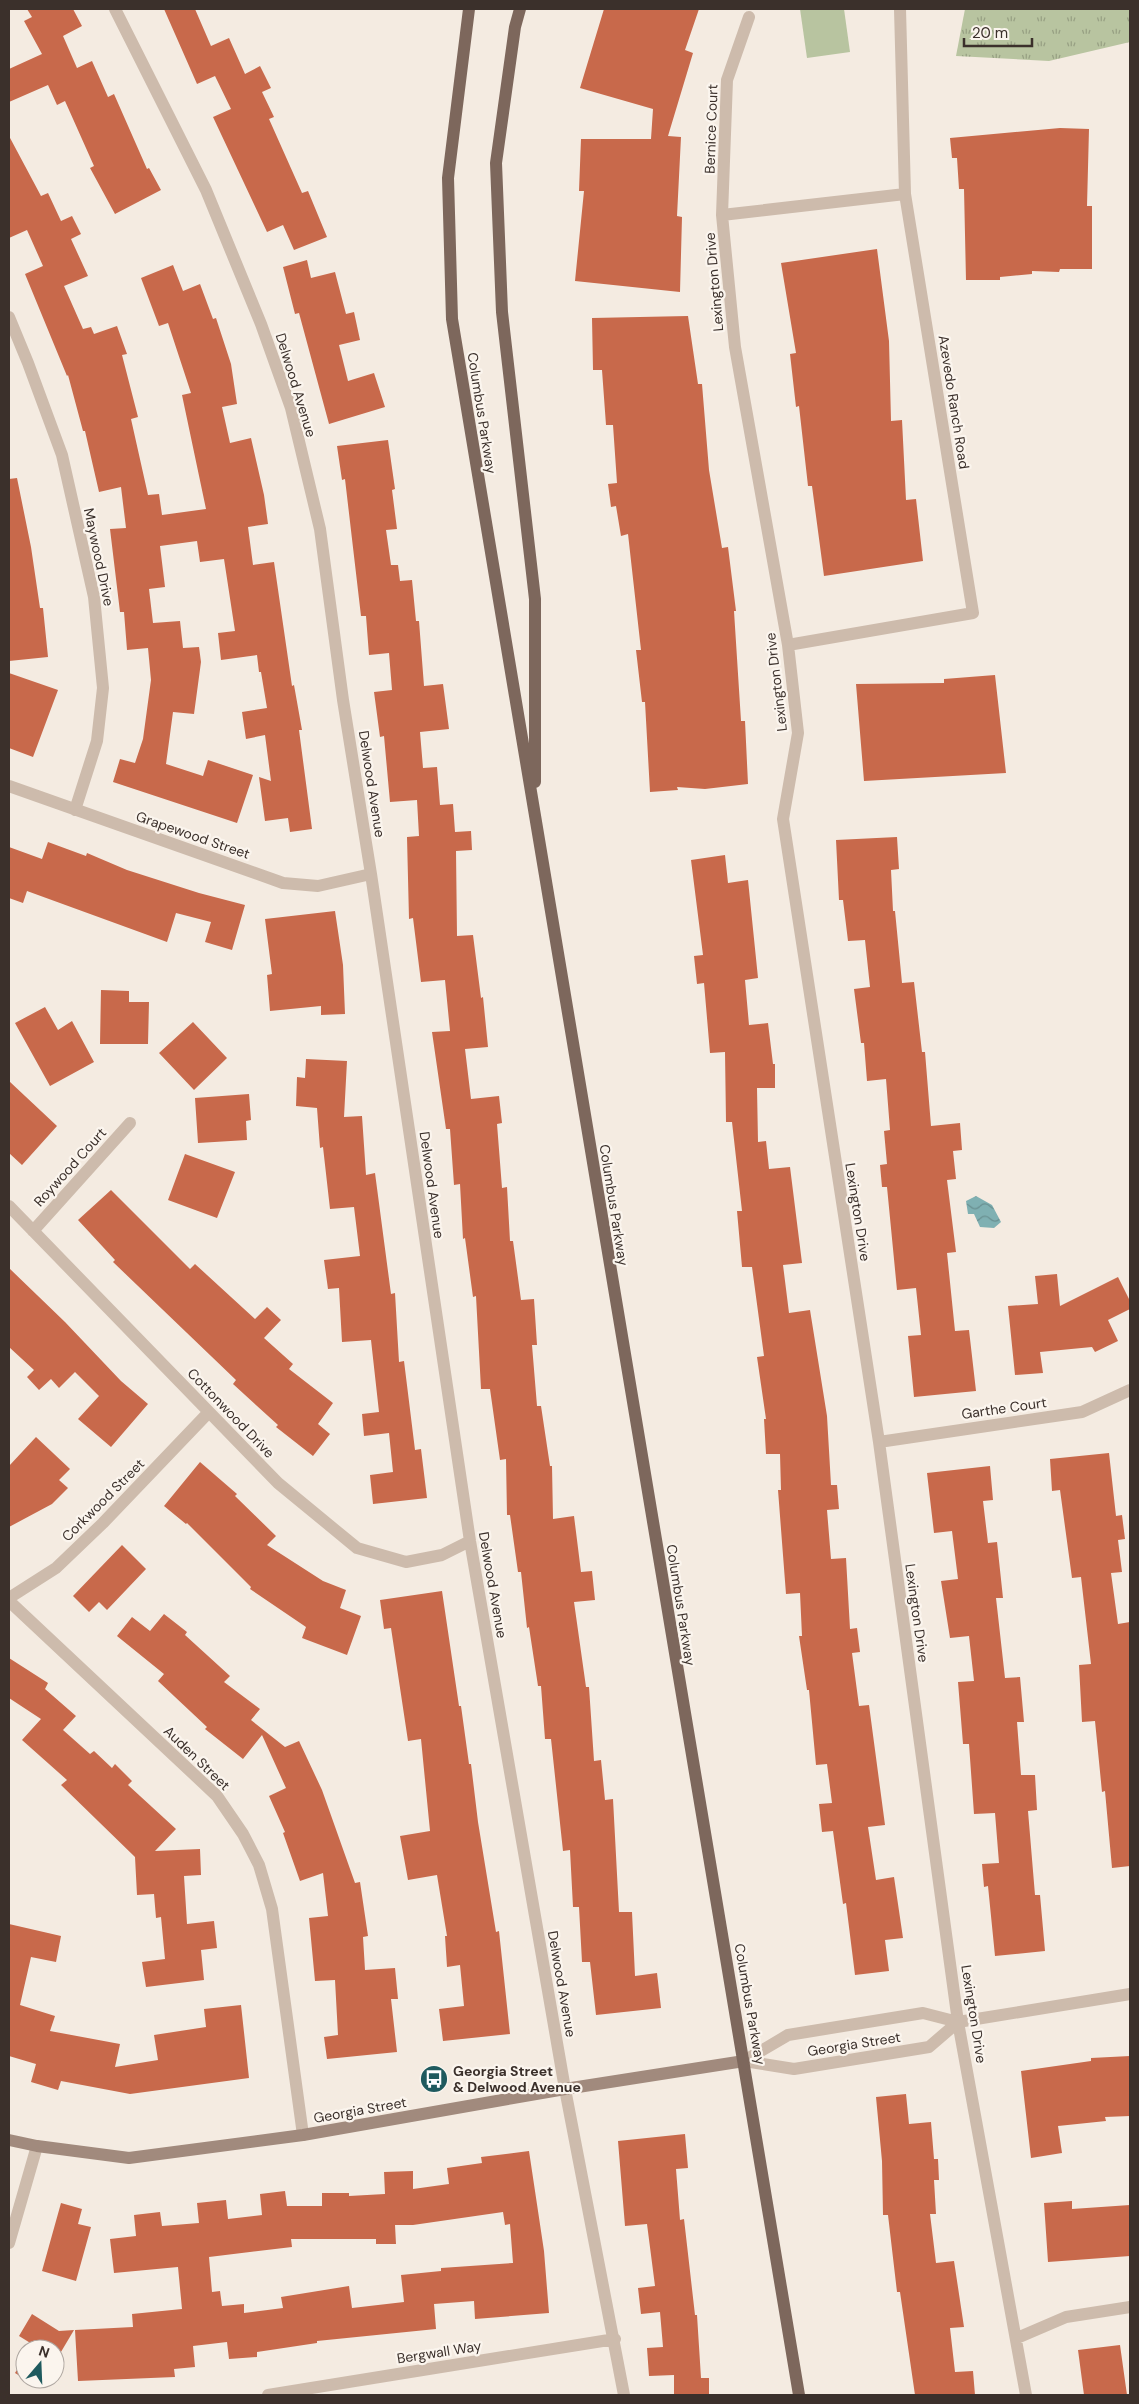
<svg xmlns="http://www.w3.org/2000/svg" width="1139" height="2404" viewBox="0 0 1139 2404" font-family="'DM Sans',sans-serif">
<style>
.grass{fill:url(#grass-tufts)}
.park{fill:#b8c4a0}
.water{fill:url(#water-waves)}
.building{fill:#c8694b;fill-rule:evenodd}
.lines{fill:none;stroke-linecap:round;stroke-linejoin:round}
.minor{stroke:#cdbbac;stroke-width:12}
.tertiary{stroke:#cdbbac;stroke-width:12}
.secondary{stroke:#a18a7d;stroke-width:12}
.primary{stroke:#7d675c;stroke-width:12}
.labels{text-anchor:middle;dominant-baseline:central;stroke-width:4.5;stroke-linejoin:round;paint-order:stroke}
.street-label{font-size:14px;fill:#3b302b;stroke:#fbf5ee}
.poi-label{font-size:14px;font-weight:bold;fill:#3b302b;stroke:#fbf5ee;text-anchor:start}
</style>
<defs>
<pattern id="grass-tufts" width="24" height="20" patternUnits="userSpaceOnUse" patternTransform="scale(1.25)"><rect width="24" height="20" fill="#b8c4a0"/><path d="M3 7l-1-3M5 7V3M7 7l1-3M15 17l-1-3M17 17v-4M19 17l1-3" fill="none" stroke="#97a083"/></pattern>
<pattern id="water-waves" width="16" height="10" patternUnits="userSpaceOnUse" patternTransform="scale(1.25)"><rect width="16" height="10" fill="#7fb0b2"/><path d="M0 5q4-4 8 0t8 0" fill="none" stroke="#699091"/></pattern>
</defs>
<rect width="100%" height="100%" fill="#f4ebe1"/>
<path class="grass" d="M 965,9 L 1130,9 L 1130,42 L 1049,61 L 956,56 Z"/>
<path class="park" d="M 800,9 L 844,9 L 850,52 L 807,58 Z"/>
<path class="water" d="M 976,1196 L 992,1205 L 1001,1222 L 994,1228 L 980,1227 L 974,1214 L 968,1214 L 966,1201 Z"/>
<path class="building" d="M 27,9 L 73,9 L 82,26 L 63,36 L 77,68 L 92,61 L 108,97 L 114,94 L 147,169 L 149,168 L 161,190 L 115,214 L 90,168 L 94,166 L 65,101 L 57,105 L 48,85 L 9,102 L 9,69 L 42,54 L 24,21 L 32,17 Z
M 164,9 L 195,9 L 211,46 L 229,38 L 245,74 L 260,66 L 271,88 L 262,92 L 274,117 L 269,119 L 302,193 L 308,191 L 327,237 L 294,250 L 283,225 L 267,232 L 213,117 L 231,109 L 215,76 L 197,84 Z
M 604,9 L 699,9 L 685,50 L 693,53 L 668,136 L 681,137 L 677,216 L 682,217 L 680,292 L 575,281 L 584,191 L 579,191 L 581,139 L 651,139 L 653,109 L 580,88 Z
M 1060,128 L 1089,129 L 1087,206 L 1092,206 L 1092,269 L 1060,269 L 1059,272 L 1032,271 L 1032,274 L 1000,277 L 1000,280 L 966,280 L 964,189 L 959,189 L 957,158 L 952,158 L 950,138 Z
M 9,136 L 41,196 L 48,193 L 61,221 L 72,216 L 81,234 L 71,239 L 88,276 L 64,286 L 83,329 L 91,327 L 94,334 L 117,326 L 127,354 L 122,355 L 138,417 L 131,419 L 148,495 L 159,494 L 162,515 L 206,509 L 182,395 L 191,393 L 168,323 L 159,326 L 141,278 L 173,265 L 183,291 L 200,284 L 213,319 L 216,318 L 231,364 L 237,404 L 222,407 L 230,443 L 251,438 L 264,495 L 268,524 L 248,527 L 253,565 L 274,562 L 292,686 L 294,685 L 302,730 L 299,730 L 312,829 L 290,832 L 288,818 L 265,821 L 259,777 L 271,781 L 265,735 L 246,739 L 242,712 L 267,708 L 261,672 L 259,672 L 257,655 L 221,660 L 218,633 L 235,631 L 224,559 L 200,562 L 197,541 L 160,546 L 165,587 L 149,589 L 153,623 L 180,621 L 183,648 L 199,647 L 201,662 L 194,714 L 173,712 L 166,764 L 203,776 L 208,760 L 253,775 L 237,823 L 113,782 L 120,759 L 135,763 L 143,739 L 151,680 L 148,648 L 127,650 L 124,612 L 120,612 L 110,529 L 126,528 L 121,487 L 99,492 L 85,431 L 83,431 L 68,375 L 67,376 L 25,274 L 43,266 L 27,230 L 9,238 Z
M 877,249 L 889,341 L 891,421 L 902,420 L 906,500 L 916,499 L 923,561 L 824,576 L 812,486 L 808,486 L 799,406 L 796,407 L 790,354 L 796,353 L 781,263 Z
M 307,260 L 311,278 L 335,272 L 346,314 L 354,312 L 360,340 L 339,345 L 348,381 L 374,373 L 385,407 L 329,424 L 299,313 L 295,314 L 283,267 Z
M 688,316 L 698,384 L 702,384 L 709,470 L 722,548 L 728,547 L 736,611 L 734,611 L 741,721 L 745,721 L 748,784 L 705,789 L 677,787 L 678,790 L 650,792 L 645,702 L 642,702 L 636,650 L 641,650 L 628,534 L 621,536 L 616,506 L 611,507 L 608,484 L 617,483 L 613,425 L 606,425 L 602,370 L 593,370 L 592,318 Z
M 388,440 L 395,489 L 392,490 L 397,529 L 386,530 L 391,565 L 398,565 L 400,581 L 412,580 L 416,621 L 419,621 L 424,686 L 443,684 L 449,729 L 420,732 L 423,768 L 437,767 L 440,805 L 453,804 L 455,832 L 471,831 L 472,850 L 456,851 L 457,936 L 473,935 L 481,998 L 483,997 L 488,1047 L 465,1049 L 471,1099 L 499,1096 L 502,1123 L 497,1124 L 502,1188 L 507,1187 L 510,1241 L 513,1241 L 521,1300 L 534,1299 L 537,1345 L 532,1345 L 537,1406 L 541,1406 L 550,1466 L 552,1466 L 553,1519 L 574,1516 L 581,1572 L 592,1571 L 595,1600 L 574,1602 L 586,1687 L 589,1687 L 594,1761 L 601,1760 L 605,1800 L 613,1799 L 619,1912 L 632,1912 L 635,1976 L 657,1973 L 661,2008 L 596,2015 L 590,1962 L 582,1962 L 579,1907 L 573,1907 L 570,1850 L 563,1851 L 551,1739 L 545,1739 L 541,1686 L 538,1686 L 529,1627 L 527,1628 L 521,1572 L 518,1572 L 510,1515 L 507,1515 L 506,1459 L 500,1460 L 490,1389 L 481,1389 L 476,1296 L 473,1297 L 465,1238 L 463,1239 L 460,1184 L 454,1185 L 450,1129 L 446,1129 L 432,1032 L 450,1031 L 445,980 L 421,982 L 413,918 L 409,919 L 407,837 L 419,836 L 417,800 L 390,802 L 384,736 L 380,737 L 374,692 L 392,690 L 389,653 L 369,655 L 366,616 L 361,616 L 345,479 L 342,480 L 337,446 Z
M 17,478 L 31,547 L 40,608 L 43,608 L 48,657 L 9,661 L 9,479 Z
M 9,673 L 58,690 L 33,757 L 9,748 Z
M 995,675 L 1006,773 L 864,781 L 856,684 L 944,683 L 944,679 Z
M 897,837 L 899,869 L 891,870 L 893,911 L 895,911 L 902,983 L 914,982 L 922,1052 L 925,1052 L 931,1126 L 960,1123 L 962,1150 L 953,1151 L 956,1179 L 947,1180 L 956,1252 L 947,1253 L 955,1331 L 969,1330 L 976,1391 L 914,1397 L 908,1336 L 921,1335 L 916,1288 L 897,1290 L 887,1187 L 882,1187 L 880,1165 L 887,1164 L 884,1131 L 890,1130 L 886,1079 L 867,1081 L 864,1043 L 861,1043 L 854,989 L 870,987 L 865,940 L 848,941 L 843,900 L 839,900 L 836,840 Z
M 48,842 L 86,856 L 87,853 L 127,870 L 199,893 L 245,905 L 232,950 L 205,942 L 211,922 L 176,913 L 167,942 L 27,891 L 23,903 L 9,898 L 9,847 L 42,859 Z
M 725,855 L 728,883 L 748,880 L 758,978 L 745,980 L 749,1025 L 768,1023 L 773,1064 L 775,1064 L 775,1088 L 757,1088 L 758,1142 L 766,1141 L 769,1169 L 790,1167 L 802,1263 L 783,1265 L 789,1313 L 810,1310 L 827,1416 L 831,1485 L 837,1485 L 839,1509 L 827,1510 L 831,1559 L 846,1558 L 850,1629 L 857,1628 L 860,1652 L 852,1653 L 859,1706 L 869,1705 L 885,1825 L 868,1827 L 876,1880 L 894,1877 L 903,1938 L 885,1940 L 889,1971 L 855,1975 L 846,1903 L 843,1904 L 833,1831 L 822,1832 L 819,1804 L 832,1803 L 827,1764 L 816,1765 L 809,1690 L 807,1690 L 799,1636 L 802,1636 L 800,1593 L 786,1594 L 778,1490 L 781,1490 L 780,1454 L 766,1454 L 764,1419 L 766,1419 L 757,1357 L 764,1356 L 752,1267 L 742,1267 L 737,1211 L 742,1211 L 732,1122 L 726,1122 L 725,1052 L 710,1053 L 704,983 L 697,984 L 694,956 L 703,955 L 691,860 Z
M 335,911 L 343,965 L 345,1014 L 321,1015 L 321,1006 L 270,1011 L 267,975 L 272,974 L 265,919 Z
M 101,990 L 129,991 L 129,1002 L 149,1002 L 148,1044 L 100,1044 Z
M 45,1007 L 58,1030 L 72,1021 L 94,1062 L 50,1086 L 15,1023 Z
M 193,1022 L 227,1058 L 194,1090 L 159,1053 Z
M 306,1059 L 347,1061 L 344,1117 L 362,1116 L 366,1175 L 375,1173 L 391,1294 L 395,1293 L 399,1362 L 404,1361 L 415,1450 L 421,1449 L 427,1498 L 373,1504 L 370,1475 L 393,1472 L 389,1433 L 364,1436 L 362,1414 L 379,1412 L 371,1340 L 342,1342 L 339,1288 L 328,1289 L 324,1260 L 360,1256 L 354,1207 L 330,1209 L 323,1147 L 320,1148 L 317,1108 L 296,1106 L 297,1077 L 305,1078 Z
M 9,1081 L 57,1126 L 22,1165 L 9,1153 Z
M 249,1094 L 251,1120 L 246,1121 L 247,1140 L 198,1143 L 195,1098 Z
M 185,1154 L 235,1172 L 217,1218 L 168,1200 Z
M 111,1190 L 190,1269 L 195,1264 L 255,1319 L 267,1307 L 281,1320 L 264,1338 L 293,1364 L 289,1369 L 333,1403 L 318,1424 L 330,1434 L 313,1456 L 276,1427 L 278,1425 L 233,1384 L 236,1380 L 113,1262 L 115,1260 L 78,1220 Z
M 9,1268 L 65,1322 L 121,1381 L 148,1404 L 111,1447 L 78,1419 L 99,1396 L 75,1372 L 59,1388 L 51,1379 L 39,1390 L 27,1377 L 34,1370 L 9,1347 Z
M 1057,1274 L 1060,1306 L 1118,1277 L 1130,1301 L 1130,1309 L 1108,1320 L 1118,1341 L 1095,1352 L 1092,1347 L 1040,1352 L 1043,1373 L 1015,1375 L 1008,1306 L 1038,1304 L 1035,1276 Z
M 36,1437 L 70,1469 L 59,1480 L 68,1488 L 52,1504 L 9,1527 L 9,1466 Z
M 1109,1453 L 1116,1516 L 1122,1515 L 1125,1539 L 1118,1540 L 1122,1572 L 1111,1573 L 1118,1624 L 1130,1622 L 1130,1866 L 1112,1868 L 1105,1791 L 1102,1792 L 1095,1721 L 1082,1722 L 1079,1665 L 1091,1664 L 1081,1577 L 1072,1578 L 1060,1490 L 1052,1491 L 1050,1459 Z
M 200,1462 L 237,1494 L 235,1496 L 276,1536 L 267,1545 L 323,1581 L 346,1590 L 340,1608 L 361,1616 L 347,1655 L 302,1638 L 306,1627 L 250,1589 L 251,1587 L 187,1523 L 186,1524 L 164,1506 Z
M 990,1466 L 993,1500 L 983,1501 L 988,1543 L 997,1542 L 1003,1598 L 996,1598 L 1005,1678 L 1020,1677 L 1024,1722 L 1017,1722 L 1021,1775 L 1035,1775 L 1037,1810 L 1028,1811 L 1035,1895 L 1040,1895 L 1045,1951 L 995,1956 L 988,1886 L 984,1887 L 982,1864 L 999,1863 L 995,1813 L 974,1814 L 969,1744 L 963,1744 L 958,1682 L 974,1681 L 969,1636 L 950,1638 L 941,1581 L 958,1579 L 952,1531 L 934,1533 L 927,1473 Z
M 122,1545 L 146,1569 L 107,1610 L 99,1602 L 89,1612 L 73,1596 Z
M 442,1591 L 459,1706 L 461,1706 L 469,1764 L 471,1764 L 478,1822 L 496,1932 L 499,1931 L 510,2034 L 443,2041 L 439,2009 L 464,2006 L 460,1965 L 447,1967 L 445,1936 L 447,1936 L 437,1875 L 408,1880 L 400,1836 L 430,1831 L 421,1739 L 408,1741 L 391,1628 L 384,1629 L 380,1600 Z
M 164,1614 L 187,1632 L 185,1635 L 230,1676 L 224,1682 L 260,1709 L 251,1720 L 285,1747 L 299,1741 L 322,1790 L 355,1883 L 360,1882 L 368,1936 L 363,1937 L 365,1970 L 395,1968 L 398,1999 L 391,1999 L 397,2052 L 327,2059 L 324,2037 L 338,2035 L 335,1980 L 315,1981 L 309,1918 L 328,1916 L 323,1873 L 300,1881 L 283,1833 L 285,1832 L 269,1796 L 286,1788 L 262,1735 L 243,1759 L 205,1729 L 207,1727 L 158,1681 L 164,1674 L 117,1636 L 132,1617 L 150,1631 Z
M 9,1658 L 48,1683 L 45,1689 L 76,1716 L 63,1730 L 90,1754 L 94,1751 L 112,1768 L 115,1764 L 132,1781 L 128,1785 L 176,1829 L 155,1851 L 200,1849 L 201,1875 L 184,1876 L 187,1924 L 214,1921 L 217,1948 L 201,1950 L 204,1980 L 146,1987 L 142,1962 L 165,1959 L 161,1917 L 156,1918 L 154,1894 L 137,1895 L 135,1857 L 61,1785 L 67,1780 L 22,1740 L 41,1719 L 9,1698 Z
M 9,1924 L 61,1936 L 56,1962 L 31,1957 L 20,2005 L 55,2016 L 50,2031 L 120,2044 L 115,2067 L 158,2060 L 154,2035 L 206,2027 L 204,2009 L 241,2005 L 249,2078 L 130,2094 L 61,2081 L 58,2090 L 31,2082 L 36,2064 L 9,2056 Z
M 1130,2056 L 1130,2116 L 1105,2117 L 1106,2121 L 1058,2126 L 1062,2153 L 1031,2158 L 1021,2071 L 1091,2061 L 1091,2058 Z
M 906,2094 L 909,2124 L 931,2122 L 934,2159 L 938,2159 L 939,2180 L 934,2180 L 936,2214 L 930,2214 L 936,2263 L 954,2261 L 964,2327 L 950,2328 L 955,2372 L 973,2371 L 975,2395 L 915,2395 L 900,2292 L 897,2292 L 888,2215 L 883,2215 L 882,2161 L 876,2097 Z
M 685,2134 L 688,2168 L 676,2169 L 680,2220 L 684,2219 L 695,2315 L 697,2315 L 701,2378 L 709,2378 L 709,2395 L 674,2395 L 674,2375 L 649,2376 L 647,2348 L 663,2347 L 660,2312 L 641,2314 L 638,2288 L 655,2286 L 647,2224 L 625,2226 L 618,2141 Z
M 529,2151 L 544,2251 L 549,2313 L 475,2319 L 474,2301 L 434,2304 L 436,2329 L 317,2341 L 317,2343 L 257,2352 L 257,2357 L 229,2359 L 227,2342 L 193,2346 L 195,2367 L 174,2369 L 175,2377 L 78,2381 L 75,2330 L 133,2327 L 132,2314 L 182,2309 L 178,2267 L 114,2273 L 110,2239 L 136,2236 L 134,2215 L 160,2212 L 162,2226 L 199,2223 L 197,2203 L 226,2200 L 228,2219 L 262,2215 L 260,2194 L 285,2191 L 287,2206 L 322,2206 L 322,2193 L 349,2193 L 349,2196 L 385,2194 L 384,2172 L 413,2171 L 413,2189 L 449,2184 L 447,2168 L 482,2163 L 481,2157 ZM 503,2212 L 505,2225 L 510,2224 L 513,2263 L 441,2268 L 441,2271 L 401,2275 L 404,2302 L 352,2308 L 349,2286 L 281,2297 L 283,2308 L 244,2313 L 244,2304 L 222,2306 L 220,2291 L 212,2292 L 209,2257 L 292,2247 L 291,2239 L 376,2239 L 376,2244 L 396,2244 L 395,2225 L 413,2225 Z
M 1072,2201 L 1072,2209 L 1130,2205 L 1130,2256 L 1048,2262 L 1044,2203 Z
M 61,2203 L 82,2209 L 78,2224 L 91,2227 L 76,2281 L 42,2271 Z
M 32,2314 L 59,2331 L 74,2330 L 55,2362 L 55,2349 L 29,2349 L 32,2344 L 19,2336 Z
M 1120,2345 L 1127,2395 L 1084,2395 L 1078,2350 Z
M 25,2356 L 25,2379 L 45,2379 L 40,2388 L 15,2373 Z"/>
<g class="lines">
<path class="minor" d="M 115,9 L 206,190 L 261,324 L 291,408 L 320,529 L 343,700 L 371,874 L 470,1541 L 565,2089 L 624,2395
M 905,194 L 722,215 L 735,347 L 788,645 L 798,733 L 783,819 L 879,1442 L 958,2022 L 1026,2395
M 722,215 L 727,80 L 749,17
M 9,317 L 28,363 L 62,455 L 94,597 L 103,688 L 97,741 L 75,810
M 788,645 L 973,613 L 905,194 L 900,9
M 9,786 L 283,883 L 318,886 L 371,874
M 9,1206 L 278,1483 L 357,1548 L 406,1562 L 442,1555 L 470,1541
M 33,1231 L 130,1123
M 879,1442 L 1082,1412 L 1130,1390
M 9,1598 L 56,1568 L 103,1523 L 209,1412
M 9,1601 L 217,1796 L 243,1834 L 259,1865 L 272,1909 L 303,2135
M 1017,2338 L 1066,2317 L 1130,2307
M 268,2395 L 615,2339"/>
<path class="tertiary" d="M 744,2061 L 788,2035 L 923,2013 L 958,2022 L 1130,1994
M 744,2061 L 794,2069 L 929,2047 L 958,2022
M 9,2243 L 37,2146"/>
<path class="secondary" d="M 9,2140 L 37,2146 L 129,2158 L 303,2135 L 565,2089 L 744,2061"/>
<path class="primary" d="M 469,9 L 448,178 L 452,319 L 799,2395
M 520,9 L 515,27 L 496,163 L 502,312 L 535,599 L 535,782"/>
</g>
<defs>
<symbol id="bus-disc" viewBox="-11 -11 22 22"><circle r="9.5" fill="#1f5a5e" stroke="#fbf5ee"/><path d="M-5-6H5V4H4V6H2V4H-2V6H-4V4H-5ZM-3.5-4V0h7V-4ZM-3.5 1.2v1.5H-2V1.2ZM2 1.2v1.5H3.5V1.2Z" fill="#fff"/></symbol>
</defs>
<g fill-rule="evenodd">
<use href="#bus-disc" x="418" y="2063" width="32" height="32"/>
</g>
<g class="labels">
<g class="street-label">
<text transform="translate(711 129) rotate(-88)">Bernice Court</text>
<text transform="translate(714 282) rotate(-95)">Lexington Drive</text>
<text transform="translate(296 385) rotate(73)">Delwood Avenue</text>
<text transform="translate(954 402) rotate(81)">Azevedo Ranch Road</text>
<text transform="translate(482 413) rotate(81)">Columbus Parkway</text>
<text transform="translate(99 557) rotate(78)">Maywood Drive</text>
<text transform="translate(776 682) rotate(-97)">Lexington Drive</text>
<text transform="translate(372 784) rotate(81)">Delwood Avenue</text>
<text transform="translate(193 835) rotate(19)">Grapewood Street</text>
<text transform="translate(70 1167) rotate(-48)">Roywood Court</text>
<text transform="translate(432 1185) rotate(82)">Delwood Avenue</text>
<text transform="translate(614 1205) rotate(81)">Columbus Parkway</text>
<text transform="translate(858 1212) rotate(81)">Lexington Drive</text>
<text transform="translate(1004 1408) rotate(-8)">Garthe Court</text>
<text transform="translate(231 1413) rotate(46)">Cottonwood Drive</text>
<text transform="translate(103 1500) rotate(-45)">Corkwood Street</text>
<text transform="translate(493 1585) rotate(80)">Delwood Avenue</text>
<text transform="translate(681 1605) rotate(81)">Columbus Parkway</text>
<text transform="translate(917 1613) rotate(82)">Lexington Drive</text>
<text transform="translate(197 1758) rotate(44)">Auden Street</text>
<text transform="translate(562 1984) rotate(80)">Delwood Avenue</text>
<text transform="translate(750 2004) rotate(80)">Columbus Parkway</text>
<text transform="translate(974 2014) rotate(81)">Lexington Drive</text>
<text transform="translate(854 2044) rotate(-9)">Georgia Street</text>
<text transform="translate(360 2110) rotate(-10)">Georgia Street</text>
<text transform="translate(439 2352) rotate(-9)">Bergwall Way</text>
</g>
<g class="poi-label">
<text x="453" y="2071">Georgia Street<tspan x="453" dy="16">&amp; Delwood Avenue</tspan></text>
</g>
</g>
<rect width="1139" height="2404" fill="none" stroke="#3b302b" stroke-width="20"/>
<g transform="translate(40 2364) rotate(19)"><circle r="24" fill="#fbf5ee" stroke="#aea6a0"/>
<path d="M0-4L9 19L0 12L-9 19Z" fill="#1f5a5e"/>
<text y="-8" font-size="14" font-weight="bold" text-anchor="middle" fill="#3b302b">N</text>
</g>
<path d="M964 38v8h68v-8" fill="none" stroke="#3b302b" stroke-width="2.5"/>
<text x="972" y="38" font-size="15" fill="#3b302b" stroke="#fbf5ee" stroke-width="4" paint-order="stroke">20 m</text>
</svg>
